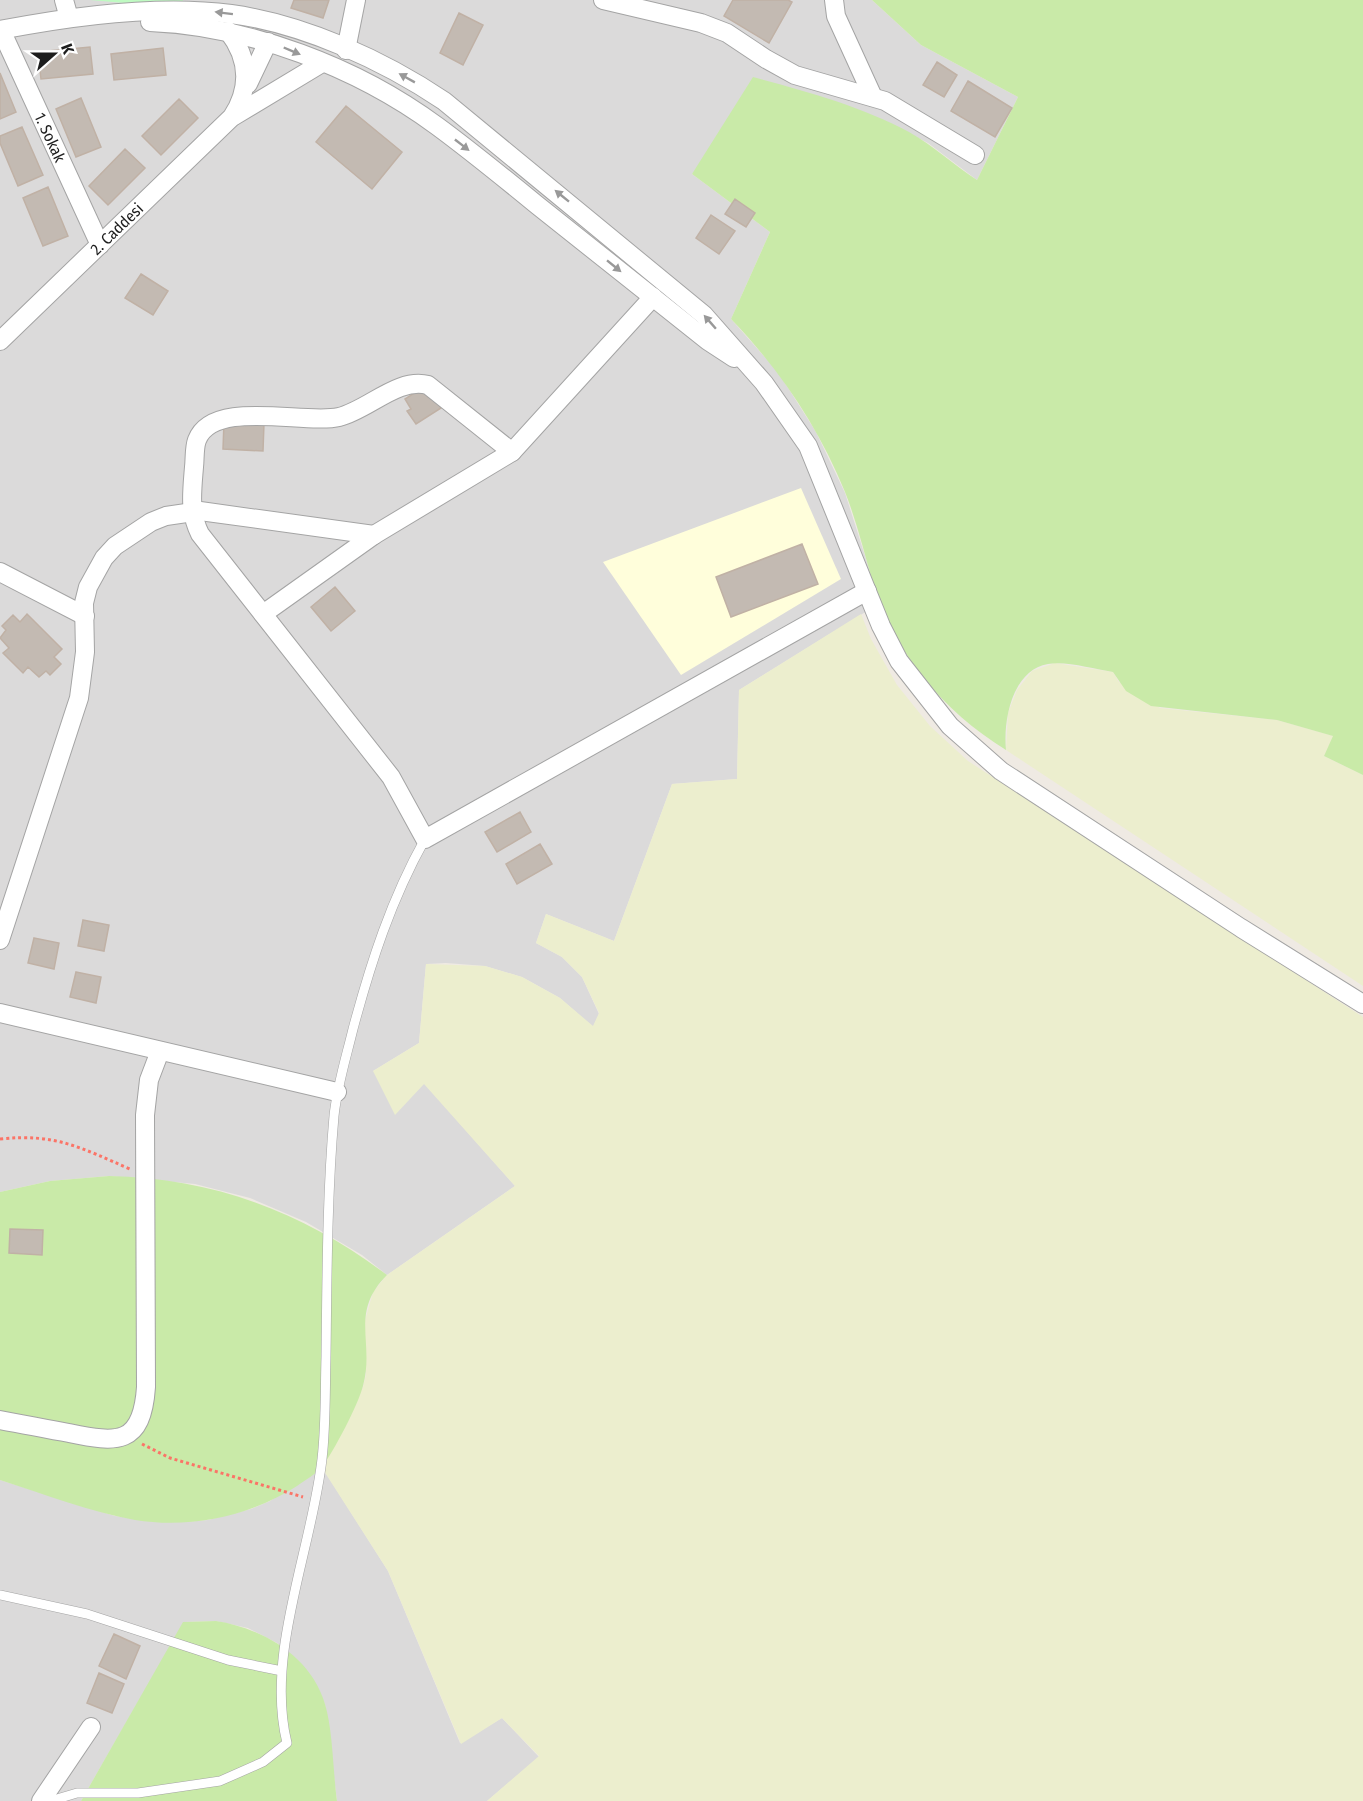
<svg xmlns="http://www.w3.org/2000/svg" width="1363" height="1801" viewBox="0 0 1363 1801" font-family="'Fira Sans Condensed',sans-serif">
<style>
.residential{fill:#dbdada}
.education{fill:#fffedb}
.farmland{fill:#eceece}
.grass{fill:#c9eaa8}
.park{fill:#bffac2}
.building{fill:#c3bab2;stroke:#c0b1a5;stroke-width:1.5}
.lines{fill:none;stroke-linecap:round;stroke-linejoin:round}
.lane-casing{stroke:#a4a4a4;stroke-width:10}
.street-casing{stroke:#a4a4a4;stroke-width:20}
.path{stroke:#fb7467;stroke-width:3;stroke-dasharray:3 3;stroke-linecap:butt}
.lane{stroke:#fff;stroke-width:9}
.street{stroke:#fff;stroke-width:18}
.oneway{fill:#999}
.labels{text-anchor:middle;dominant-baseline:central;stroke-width:4.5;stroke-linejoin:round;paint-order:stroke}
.street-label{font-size:16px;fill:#1d1d1d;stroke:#fff}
</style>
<rect width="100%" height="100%" fill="#efeae3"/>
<path class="residential" d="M 0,0 L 872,0 L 921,45 L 1018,97 L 977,180 L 928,143 L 893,125 L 785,86 L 692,174 L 770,232 L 731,319 L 778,372 L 816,432 L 845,493 L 880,603 L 739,690 L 737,779 L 672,784 L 614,941 L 546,914 L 536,943 L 562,957 L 582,977 L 599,1014 L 593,1027 L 560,998 L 522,977 L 485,966 L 446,963 L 426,964 L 419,1043 L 373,1071 L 424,1083 L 515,1186 L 387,1275 L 362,1255 L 306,1222 L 250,1198 L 195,1184 L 109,1176 L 50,1181 L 0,1192 Z
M 322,1467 L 388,1571 L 460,1743 L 502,1718 L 539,1757 L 487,1801 L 337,1801 L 325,1704 L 301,1664 L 277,1643 L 248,1628 L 216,1621 L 184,1622 L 81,1801 L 0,1801 L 0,1480 L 115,1516 L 161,1522 L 185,1522 L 208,1520 L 251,1509 L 270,1501 Z"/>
<path class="education" d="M 801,488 L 841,579 L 681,675 L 603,562 Z"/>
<path class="farmland" d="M 861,614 L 871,639 L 897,685 L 930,726 L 968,761 L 1363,1017 L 1363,1801 L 487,1801 L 539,1756 L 502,1718 L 461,1744 L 388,1571 L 322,1468 L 363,1387 L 366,1374 L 364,1324 L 373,1292 L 387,1275 L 515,1186 L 424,1084 L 395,1115 L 373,1071 L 419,1043 L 426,964 L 485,966 L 522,977 L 560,998 L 593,1026 L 599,1013 L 582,977 L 562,957 L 536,943 L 546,914 L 614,941 L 672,784 L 737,779 L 739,690 Z
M 1055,663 L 1113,672 L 1119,682 L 1160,708 L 1277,720 L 1334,736 L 1324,756 L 1363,775 L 1363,986 L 1006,750 L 1008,713 L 1017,690 L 1032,671 Z"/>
<path class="grass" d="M 872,0 L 1363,0 L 1363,775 L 1324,756 L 1333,736 L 1277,720 L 1151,706 L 1126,691 L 1113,672 C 1093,669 1067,661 1048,664 C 1012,670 1003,721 1006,750 C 942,710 896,655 873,583 C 864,553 857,522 845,492 C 818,426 780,370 731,319 L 770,232 L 692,174 L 753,77 C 805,91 861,106 909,132 C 934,146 954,165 977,180 L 1018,97 L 921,45 Z
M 109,1176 C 213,1178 304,1212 387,1275 C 349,1313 375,1342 363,1386 C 358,1405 334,1451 322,1467 C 316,1474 305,1480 297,1486 C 250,1516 191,1529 135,1520 C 90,1512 44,1494 0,1480 L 0,1192 L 50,1181 Z
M 216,1621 C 262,1628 311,1656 325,1704 C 333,1731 333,1772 337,1801 L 81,1801 L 183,1622 Z"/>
<path class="park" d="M 90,0 L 183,0 L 182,8 Z"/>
<path class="building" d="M 294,0 L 329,0 L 323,18 L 291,8 Z
M 733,0 L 788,0 L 792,2 L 769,43 L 724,16 Z
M 459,13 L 483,25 L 463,65 L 440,53 Z
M 90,47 L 93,74 L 41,79 L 38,52 Z
M 163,48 L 166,75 L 114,80 L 111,54 Z
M 937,62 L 957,75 L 944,97 L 923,85 Z
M 0,73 L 16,112 L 0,119 Z
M 968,81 L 1012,108 L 995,137 L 951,111 Z
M 81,98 L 101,147 L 76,157 L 56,109 Z
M 179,99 L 198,118 L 161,155 L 142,136 Z
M 346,106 L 402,152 L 372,189 L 316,142 Z
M 22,127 L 43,175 L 18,186 L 0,143 L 0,136 Z
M 125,149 L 145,168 L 108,205 L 89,186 Z
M 48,187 L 68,236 L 43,246 L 23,198 Z
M 735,199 L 755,213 L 746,227 L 725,214 Z
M 711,215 L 735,231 L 719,254 L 696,238 Z
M 141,274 L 168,291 L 153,315 L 125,298 Z
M 422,388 L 428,397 L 432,395 L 441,408 L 416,424 L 407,411 L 411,409 L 405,399 Z
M 224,422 L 264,423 L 263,451 L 223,449 Z
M 802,544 L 818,584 L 731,617 L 716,577 Z
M 335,587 L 355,611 L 331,631 L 311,607 Z
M 27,614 L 62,649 L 54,657 L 61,664 L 50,675 L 46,671 L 39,677 L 28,667 L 23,673 L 3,653 L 9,648 L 0,638 L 6,630 L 2,626 L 13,615 L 20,622 Z
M 520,812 L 531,832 L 497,852 L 485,832 Z
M 540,844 L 552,864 L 517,884 L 506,864 Z
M 83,920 L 109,925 L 104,951 L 78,946 Z
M 34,938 L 59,943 L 54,969 L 28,963 Z
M 76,972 L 101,977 L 96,1003 L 70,997 Z
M 10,1229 L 43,1230 L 42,1255 L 9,1253 Z
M 114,1634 L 140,1646 L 126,1679 L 99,1666 Z
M 99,1673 L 124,1684 L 112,1713 L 87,1703 Z"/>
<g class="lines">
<defs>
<path id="lane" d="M 0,1595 L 87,1614 L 228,1660 L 282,1671
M 50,1801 L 77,1793 L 138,1793 L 220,1781 L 263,1762 L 287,1743 C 265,1654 312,1549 322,1459 C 326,1425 325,1391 326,1357 C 327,1277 327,1195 334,1116 C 337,1086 346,1058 353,1029 C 371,962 391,900 425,839"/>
<g id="street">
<path d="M 64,0 L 69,18"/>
<path d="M 603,0 L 701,23 L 727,33 L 766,59 L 795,75 L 885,101 L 975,155"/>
<path d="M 834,0 L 836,16 L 873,97"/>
<path d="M 150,22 C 249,26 357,67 437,126 C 471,151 504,178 537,205 C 594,250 651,296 708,341 L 734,358"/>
<path d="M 0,30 C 72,16 158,4 231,14 C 304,24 383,60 444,101 L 704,315 L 764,383 L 808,446 L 881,626 L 899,661 L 950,726 L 1001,771 L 1241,928 L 1363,1004"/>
<path id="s1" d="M 1,30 L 100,245"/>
<path d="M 346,50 L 356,0"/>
<path d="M 248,84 L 268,42"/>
<path d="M 234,116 L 322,63"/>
<path id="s2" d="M 0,341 L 232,117 C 251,88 249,58 228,31"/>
<path d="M 512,452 L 428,385 C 398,377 368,410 339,417 C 305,425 213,398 197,440 C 194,448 195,459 194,467 C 192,492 189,512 200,534 L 391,777 L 425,839 L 867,591"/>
<path d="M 0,572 L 85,616"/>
<path d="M 263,614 L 374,535 L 512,452 L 653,297"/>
<path d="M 0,940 L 79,698 L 85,652 L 84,603 L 88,587 L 104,558 L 115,546 L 151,522 L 166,516 L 200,511 L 374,535"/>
<path d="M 0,1013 L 337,1092"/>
<path d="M 0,1420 C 23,1424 46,1429 69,1433 C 117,1443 142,1446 146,1387 L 145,1115 L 149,1080 L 160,1051"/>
<path d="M 41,1801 L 91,1727"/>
</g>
</defs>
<use href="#lane" class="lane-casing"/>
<use href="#street" class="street-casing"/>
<path class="path" d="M 0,1139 C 56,1133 81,1148 130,1169
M 142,1444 L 170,1458 L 303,1497"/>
<use href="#lane" class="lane"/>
<use href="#street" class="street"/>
</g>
<defs><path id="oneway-solid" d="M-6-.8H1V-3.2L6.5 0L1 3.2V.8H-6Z" transform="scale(1.5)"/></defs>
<g class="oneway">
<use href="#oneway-solid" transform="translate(224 13) rotate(-173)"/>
<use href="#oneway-solid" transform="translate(292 51) rotate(23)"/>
<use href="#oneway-solid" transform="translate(407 78) rotate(-151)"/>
<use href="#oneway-solid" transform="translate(462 145) rotate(38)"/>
<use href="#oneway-solid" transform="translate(562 196) rotate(-141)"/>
<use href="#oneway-solid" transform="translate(614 266) rotate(39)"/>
<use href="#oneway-solid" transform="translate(710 322) rotate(-131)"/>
</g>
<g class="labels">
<g class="street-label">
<text stroke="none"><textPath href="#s1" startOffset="118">1. Sokak</textPath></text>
<text stroke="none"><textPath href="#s2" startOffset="162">2. Caddesi</textPath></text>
</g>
</g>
<g transform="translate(54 54) rotate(69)" stroke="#ffffff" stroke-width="4.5" paint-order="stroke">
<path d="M0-4.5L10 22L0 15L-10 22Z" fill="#1d1d1d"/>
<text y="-9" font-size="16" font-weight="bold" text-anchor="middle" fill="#1d1d1d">K</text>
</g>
</svg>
